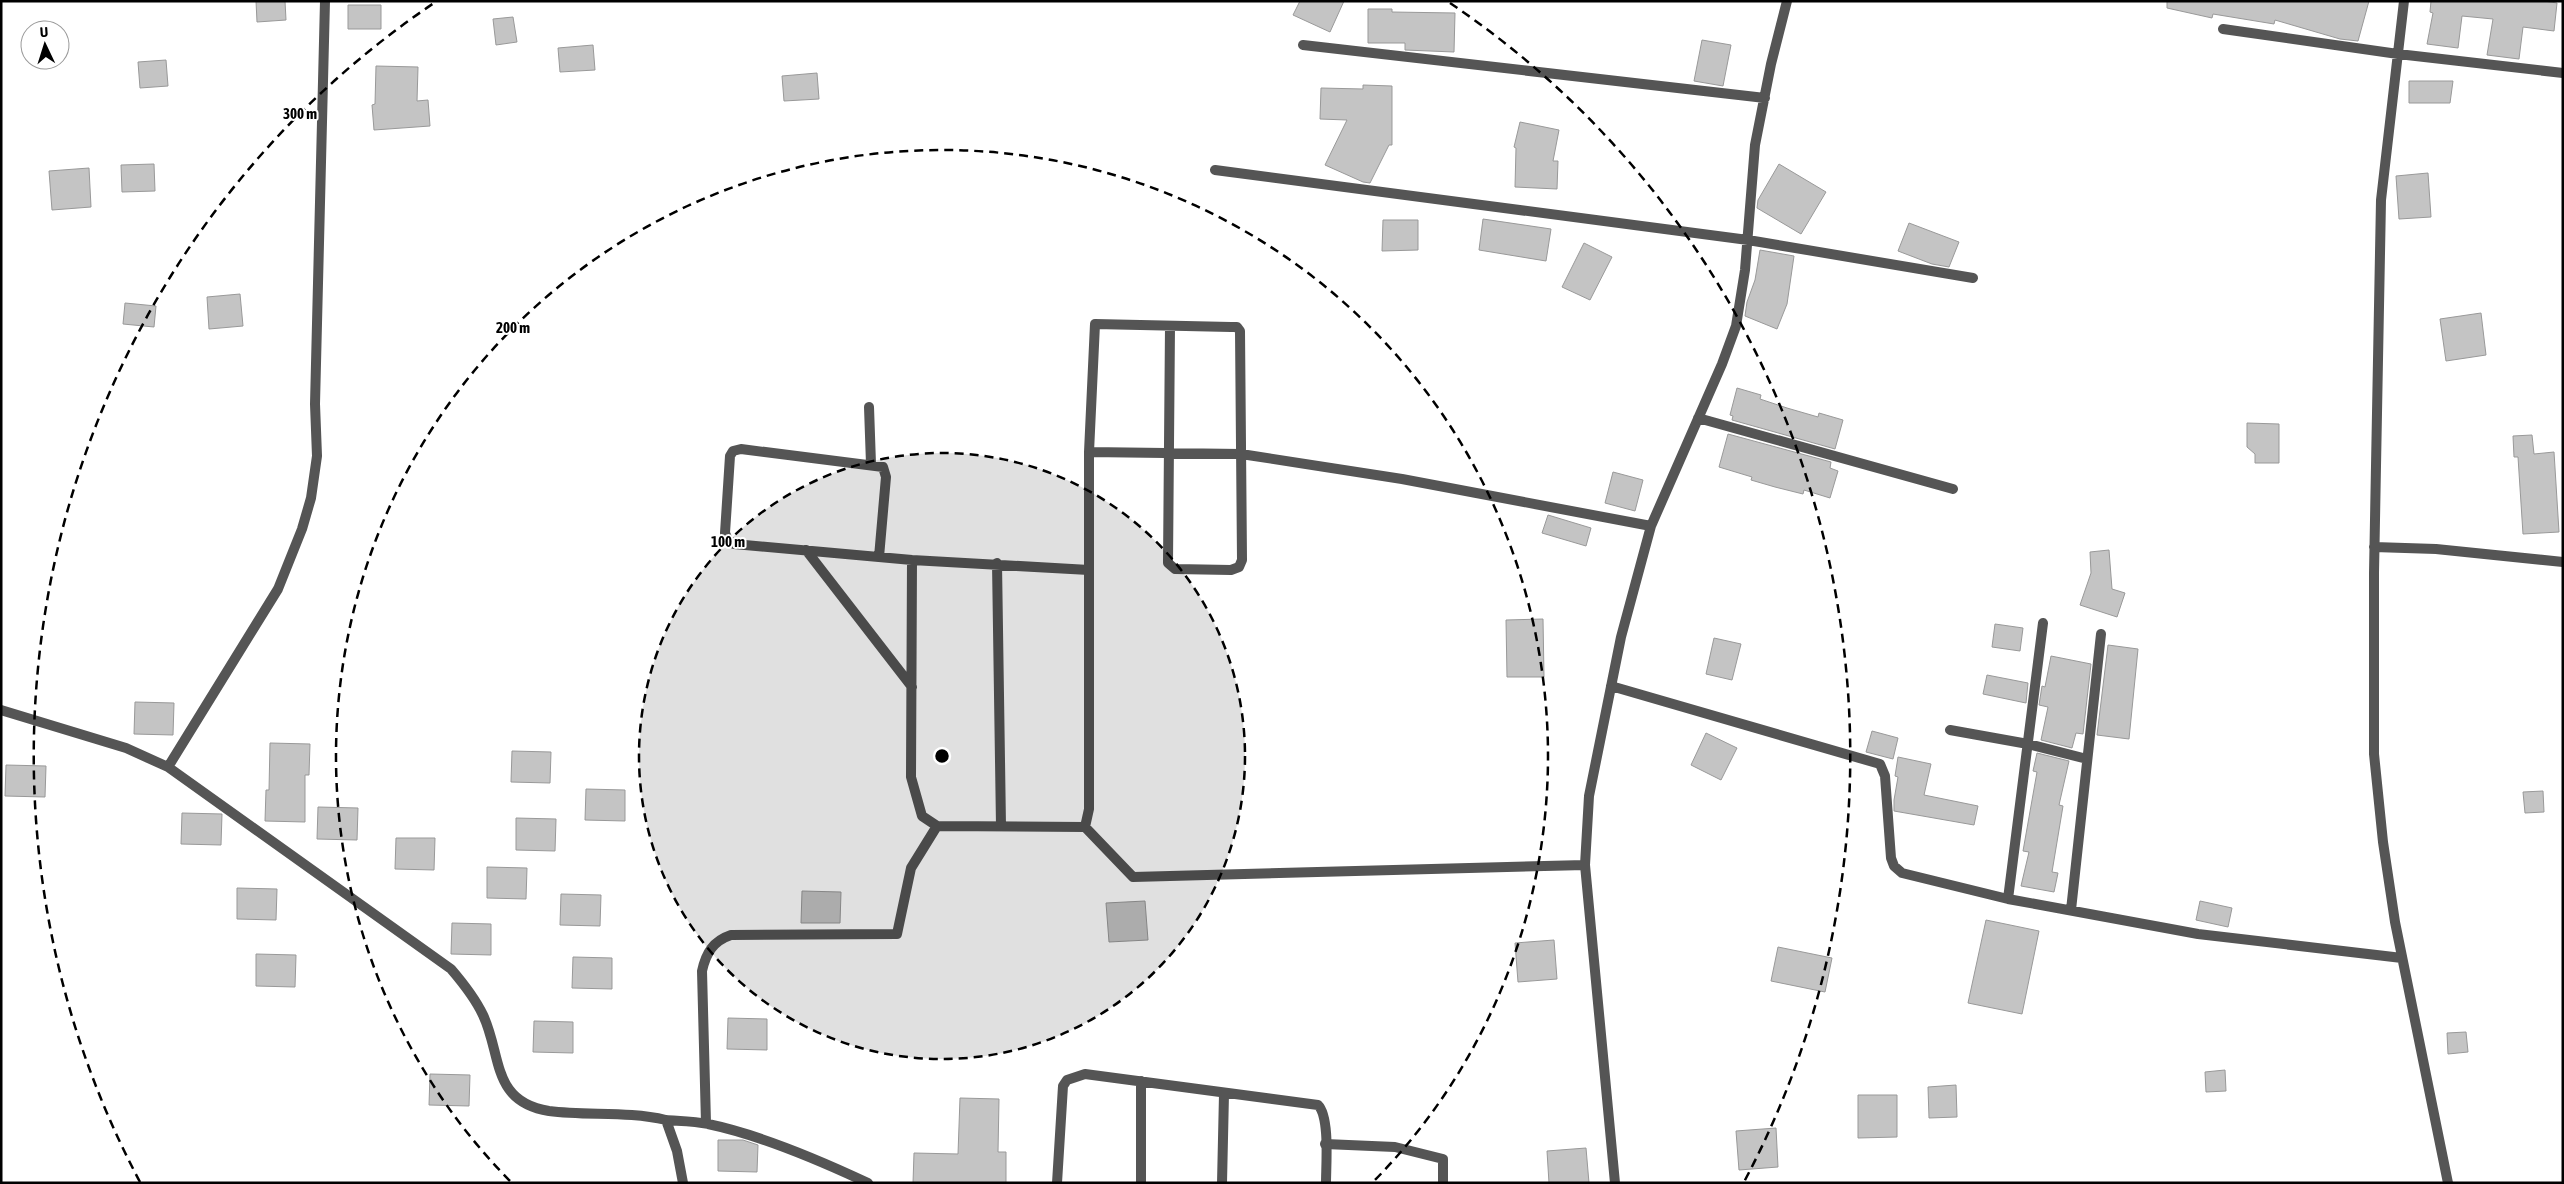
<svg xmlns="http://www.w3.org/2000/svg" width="2564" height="1184" viewBox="0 0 2564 1184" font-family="'Asap Condensed',sans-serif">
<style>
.building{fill:#c4c4c4;stroke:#999}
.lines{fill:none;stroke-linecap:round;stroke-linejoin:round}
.service{stroke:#555;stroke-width:10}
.minor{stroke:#555;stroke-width:10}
.ring{fill:none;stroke:#000;stroke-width:2.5;stroke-dasharray:9 6}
.centre{fill:#000;stroke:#fff;stroke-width:2.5}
.ring-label{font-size:15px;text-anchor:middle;font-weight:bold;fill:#000;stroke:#fff;stroke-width:4;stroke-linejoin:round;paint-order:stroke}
</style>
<rect width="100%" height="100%" fill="#fff"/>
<path class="building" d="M 256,1 L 285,1 L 286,20 L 257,22 Z
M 1300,1 L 1344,1 L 1330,32 L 1293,15 Z
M 2167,1 L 2369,1 L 2358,41 L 2340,39 L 2275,20 L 2274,24 L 2213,14 L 2212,18 L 2167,8 Z
M 2431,1 L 2544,1 L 2557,3 L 2554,31 L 2523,27 L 2519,59 L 2487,55 L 2493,19 L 2462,16 L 2458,48 L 2427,44 L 2433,13 L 2430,12 Z
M 348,5 L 381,5 L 381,29 L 348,29 Z
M 1368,9 L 1392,9 L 1392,12 L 1455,13 L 1454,52 L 1405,50 L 1405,43 L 1368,43 Z
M 513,17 L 517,42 L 496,45 L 493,19 Z
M 1702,40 L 1731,45 L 1723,86 L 1694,81 Z
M 593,45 L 595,70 L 560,72 L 558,48 Z
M 166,60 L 168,86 L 140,88 L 138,62 Z
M 376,66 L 418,67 L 417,101 L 428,100 L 430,126 L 374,130 L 372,105 L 375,104 Z
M 817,73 L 819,99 L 784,101 L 782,76 Z
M 2409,81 L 2453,81 L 2450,103 L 2409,103 Z
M 1363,85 L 1392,86 L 1392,145 L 1389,145 L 1370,183 L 1363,182 L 1325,165 L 1347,120 L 1320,119 L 1321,88 L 1363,89 Z
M 1520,122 L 1559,130 L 1553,161 L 1558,161 L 1557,189 L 1515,187 L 1516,148 L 1514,147 Z
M 154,164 L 155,191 L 122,192 L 121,165 Z
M 1779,164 L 1826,192 L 1801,234 L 1757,208 L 1758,200 Z
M 89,168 L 91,207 L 52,210 L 49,171 Z
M 2428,173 L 2431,217 L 2399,219 L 2396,176 Z
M 1483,219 L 1551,229 L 1546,261 L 1479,250 Z
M 1383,220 L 1418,220 L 1418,250 L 1382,251 Z
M 1909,223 L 1959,242 L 1949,267 L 1932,264 L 1898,251 Z
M 1584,243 L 1612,257 L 1590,300 L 1562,287 Z
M 1760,250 L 1794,256 L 1787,304 L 1777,329 L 1745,316 L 1747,302 L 1755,280 Z
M 240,294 L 243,326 L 209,329 L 207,297 Z
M 125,303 L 156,306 L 154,327 L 123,324 Z
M 2481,313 L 2486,355 L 2446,361 L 2440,319 Z
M 1737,388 L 1761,395 L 1760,399 L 1787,408 L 1818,417 L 1819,413 L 1843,420 L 1835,449 L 1732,420 L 1733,416 L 1730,415 Z
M 2247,423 L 2279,424 L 2279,463 L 2255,463 L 2255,454 L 2247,447 Z
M 1728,434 L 1831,462 L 1830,468 L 1838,471 L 1830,498 L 1804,490 L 1803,494 L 1775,487 L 1751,480 L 1752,477 L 1719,467 Z
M 2532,435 L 2534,454 L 2554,452 L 2559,532 L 2523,534 L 2518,457 L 2514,457 L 2513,436 Z
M 1613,472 L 1643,480 L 1635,511 L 1605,503 Z
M 1548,515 L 1591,528 L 1586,546 L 1542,533 Z
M 2109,550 L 2112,589 L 2125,593 L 2117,617 L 2080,605 L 2091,573 L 2090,552 Z
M 1543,619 L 1544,677 L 1507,677 L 1506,620 Z
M 1995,624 L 2023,628 L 2020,651 L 1992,647 Z
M 1714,638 L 1741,644 L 1732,680 L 1706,674 Z
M 2108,645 L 2138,649 L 2129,739 L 2097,735 Z
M 2051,656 L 2091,664 L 2083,734 L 2076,733 L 2072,748 L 2041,740 L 2048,707 L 2039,705 L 2042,686 L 2045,687 Z
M 1987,675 L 2028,683 L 2026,703 L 1983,694 Z
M 135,702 L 174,703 L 173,735 L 134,734 Z
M 1872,731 L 1898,738 L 1893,759 L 1866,752 Z
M 1706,733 L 1737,748 L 1721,780 L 1691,765 Z
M 270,743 L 310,744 L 309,775 L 305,775 L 305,822 L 265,821 L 266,790 L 269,790 Z
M 512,751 L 551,752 L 550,783 L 511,782 Z
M 2037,753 L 2069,761 L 2059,805 L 2063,806 L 2052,872 L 2058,873 L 2054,892 L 2021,886 L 2029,852 L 2023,851 L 2037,772 L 2033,771 Z
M 1898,757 L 1931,764 L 1924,795 L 1978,806 L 1974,825 L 1894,811 L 1894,800 L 1898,777 L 1895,776 Z
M 6,765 L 46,766 L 45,797 L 5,796 Z
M 586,789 L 625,790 L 625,821 L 585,820 Z
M 2543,791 L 2544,812 L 2525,813 L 2523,792 Z
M 318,807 L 358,808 L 357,840 L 317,839 Z
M 182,813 L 222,814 L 221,845 L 181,844 Z
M 516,818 L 556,819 L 555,851 L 516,850 Z
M 396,838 L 435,838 L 434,870 L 395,869 Z
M 487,867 L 527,868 L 526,899 L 487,898 Z
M 237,888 L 277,889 L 276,920 L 237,919 Z
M 802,891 L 841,892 L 840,923 L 801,923 Z
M 561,894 L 601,895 L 600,926 L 560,925 Z
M 1145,901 L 1148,940 L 1109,942 L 1106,903 Z
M 2200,901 L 2232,908 L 2228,927 L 2196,920 Z
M 1986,920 L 2039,931 L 2022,1014 L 1968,1003 Z
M 452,923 L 491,924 L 491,955 L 451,954 Z
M 1554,940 L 1557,979 L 1518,982 L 1515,943 Z
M 1778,947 L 1832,958 L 1825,992 L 1771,981 Z
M 256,954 L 296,955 L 295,987 L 256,986 Z
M 573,957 L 612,958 L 612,989 L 572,988 Z
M 728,1018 L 767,1019 L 767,1050 L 727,1049 Z
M 534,1021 L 573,1022 L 573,1053 L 533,1052 Z
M 2466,1032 L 2468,1052 L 2448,1054 L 2447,1033 Z
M 2225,1070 L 2226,1091 L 2206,1092 L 2205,1072 Z
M 430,1074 L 470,1075 L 469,1106 L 429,1105 Z
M 1956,1085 L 1957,1117 L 1929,1118 L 1928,1087 Z
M 1858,1095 L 1897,1095 L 1897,1137 L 1858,1138 Z
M 960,1098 L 999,1099 L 998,1152 L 1006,1152 L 1006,1183 L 913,1183 L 914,1153 L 958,1154 Z
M 1776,1128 L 1778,1167 L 1739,1170 L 1736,1131 Z
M 718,1140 L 743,1140 L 758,1145 L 757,1172 L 718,1171 Z
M 1586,1148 L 1589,1183 L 1549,1183 L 1547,1151 Z"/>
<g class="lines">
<path class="service" d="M 1325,1144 L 1395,1147 L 1443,1159 L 1443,1183"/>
<path class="minor" d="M 2404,1 L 2381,200 L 2374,573 L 2374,754 L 2383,842 L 2395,922 L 2448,1183
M 2223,29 L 2398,54 L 2563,73
M 1303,45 L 1765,98
M 1215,170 L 1748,240 L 1973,278
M 869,407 L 871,464
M 1698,418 L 1953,489
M 1089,452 L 1241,454 L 1402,479 L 1651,526
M 2374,547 L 2436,549 L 2563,562
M 806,550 L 912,687
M 879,557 L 886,477 L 883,467 L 741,449 L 733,451 L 730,456 L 725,533 L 728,540 L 734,544 L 912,560 L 1089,570
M 912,560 L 911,777 L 922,816 L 937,826
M 997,563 L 1001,826
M 1611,686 L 1880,764 L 1885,776 L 1891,858 L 1894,866 L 1902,873 L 2008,899 L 2198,934 L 2402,958
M 1,710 L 126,748 L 168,767 L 451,969 C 463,983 475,998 483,1015 C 502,1055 491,1102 549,1111 C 588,1116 627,1111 666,1120 L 677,1151 L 683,1183
M 1950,730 L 2028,744 L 2087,759
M 168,767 L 278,589 L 302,529 L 311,498 L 317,456 L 315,404 L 325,1
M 1085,827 L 1089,809 L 1089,452 L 1095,324 L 1231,327 L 1237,327 L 1240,331 L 1242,560 L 1239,567 L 1231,570 L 1175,569 L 1168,563 L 1170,326
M 2008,899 L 2043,623
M 2071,910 L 2101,634
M 666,1120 C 680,1121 695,1121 708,1124 C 761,1135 819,1160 868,1183
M 706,1123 L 702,971 C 706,953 713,941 731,935 L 897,934 L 911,868 L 937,826 L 1085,827 L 1133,877 L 1585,865
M 1057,1183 L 1063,1086 L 1067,1080 L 1085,1074 L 1318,1105 C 1330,1117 1326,1165 1326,1183
M 1141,1183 L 1141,1081
M 1222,1183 L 1224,1094
M 1615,1183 L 1585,865 L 1589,796 L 1621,637 L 1651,526 L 1722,364 L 1736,326 L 1745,270 L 1755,145 L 1771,64 L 1787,1"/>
</g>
<circle cx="942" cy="756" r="303" fill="#000" fill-opacity=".12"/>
<g class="ring">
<circle cx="942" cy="756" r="303"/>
<path d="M510 1181A606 606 0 1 1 1374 1181"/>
<path d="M140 1182A908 908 0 0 1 434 3M1450 3A908 908 0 0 1 1744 1182"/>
</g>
<circle cx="942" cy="756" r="8" class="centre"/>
<g class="ring-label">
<text x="300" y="119">300 m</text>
<text x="513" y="333">200 m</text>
<text x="728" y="547">100 m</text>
</g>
<rect width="2564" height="1184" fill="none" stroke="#000000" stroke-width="5"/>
<g transform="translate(45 45) rotate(356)"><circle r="24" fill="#ffffff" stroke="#999999"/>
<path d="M0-4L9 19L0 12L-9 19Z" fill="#000000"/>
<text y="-8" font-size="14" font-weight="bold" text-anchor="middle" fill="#000000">U</text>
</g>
</svg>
